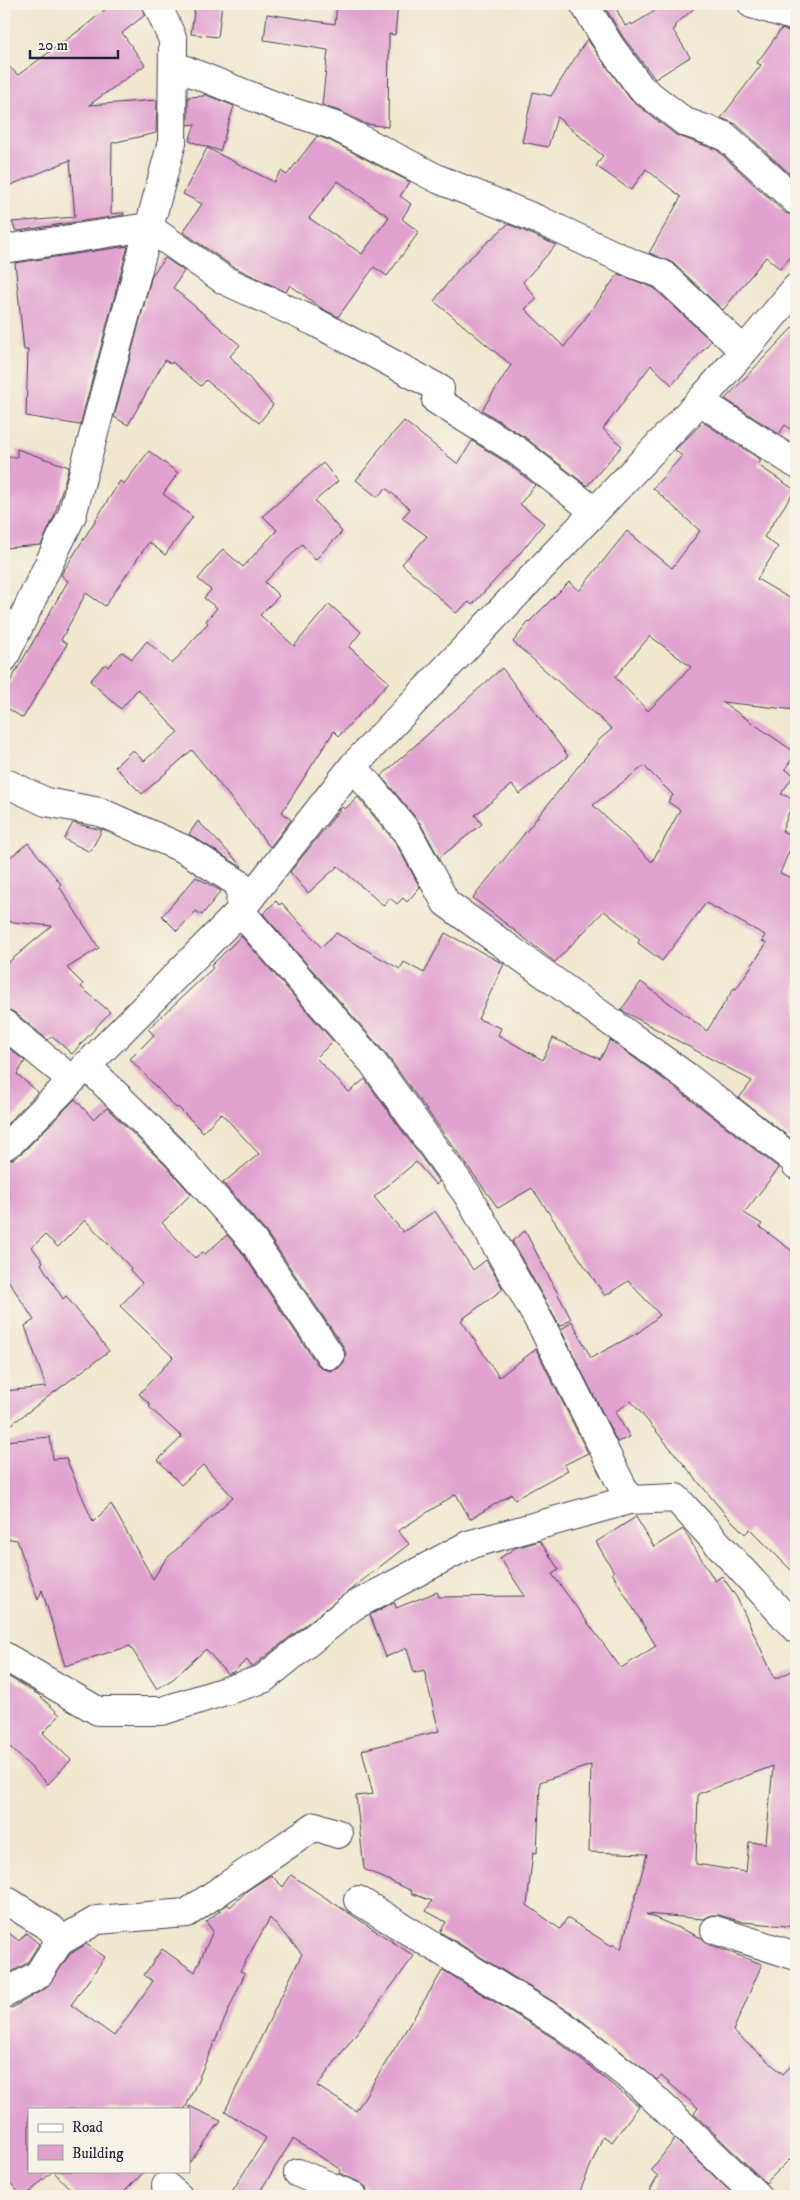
<svg xmlns="http://www.w3.org/2000/svg" width="800" height="2200" viewBox="0 0 800 2200" font-family="'IM FELL DW Pica',serif">
<style>
.building{fill:#e1a2cf;fill-rule:evenodd}
.lines{fill:none;stroke-linecap:round;stroke-linejoin:round}
.minor-casing{stroke:#414051;stroke-width:30}
.minor{stroke:#fff;stroke-width:28}
</style>
<rect width="100%" height="100%" fill="#f7f3e8"/>
<filter id="ink" filterUnits="userSpaceOnUse"><feTurbulence type="fractalNoise" baseFrequency=".02" numOctaves="2"/><feDisplacementMap in="SourceGraphic" scale="10" xChannelSelector="R" yChannelSelector="G"/><feConvolveMatrix kernelMatrix="1 2 1 2 8 2 1 2 1" color-interpolation-filters="sRGB"/></filter>
<filter id="wash" filterUnits="userSpaceOnUse"><feTurbulence type="fractalNoise" baseFrequency=".0096" numOctaves="4" result="noise"/><feDisplacementMap in="SourceGraphic" scale="20" xChannelSelector="R" yChannelSelector="G"/><feGaussianBlur stdDeviation="1.12" result="paint"/><feColorMatrix in="noise" values="0 0 0 0 0 0 0 0 0 0 0 0 0 0 0 0 0 1.4 0 .05"/><feComposite in="paint" operator="in"/></filter>
<g filter="url(#wash)">
<rect width="100%" height="100%" fill="#f1e7cf"/>
<g id="blocks">
<path class="building" d="M 112,4 L 142,4 L 145,15 L 122,33 L 145,65 L 89,105 L 157,100 L 156,133 L 112,143 L 111,214 L 124,213 L 124,215 L 16,231 L 12,222 L 75,217 L 70,160 L 4,188 L 4,62 L 18,75 L 84,27 Z
M 195,4 L 222,4 L 218,37 L 191,34 Z
M 337,4 L 398,4 L 395,35 L 389,34 L 388,127 L 366,124 L 342,112 L 322,105 L 328,50 L 264,40 L 267,14 L 335,24 Z
M 609,4 L 614,4 L 625,26 L 631,23 L 632,25 L 666,4 L 699,4 L 674,26 L 676,28 L 673,30 L 690,57 L 655,79 L 623,37 L 606,9 Z
M 781,29 L 796,32 L 796,172 L 792,176 L 736,124 L 721,118 L 761,65 L 757,63 Z
M 587,39 L 631,100 L 676,135 L 717,150 L 785,213 L 796,216 L 796,251 L 780,269 L 766,257 L 723,310 L 673,263 L 649,253 L 681,197 L 646,169 L 631,190 L 596,166 L 603,156 L 557,117 L 548,147 L 522,142 L 533,92 L 551,96 Z
M 204,94 L 234,106 L 220,151 L 189,141 L 195,124 L 188,125 L 188,97 L 204,96 Z
M 317,136 L 329,140 L 410,182 L 400,196 L 411,204 L 402,219 L 419,232 L 387,276 L 374,267 L 338,317 L 321,308 L 290,285 L 286,292 L 232,266 L 183,232 L 202,204 L 183,194 L 207,148 L 274,182 L 281,171 L 287,175 ZM 338,181 L 389,217 L 362,254 L 309,218 Z
M 508,224 L 556,245 L 523,282 L 537,299 L 525,309 L 564,347 L 618,274 L 654,288 L 711,341 L 672,385 L 651,365 L 603,429 L 622,446 L 587,486 L 526,438 L 482,410 L 511,365 L 434,301 L 460,267 Z
M 128,246 L 80,425 L 26,416 L 28,350 L 24,350 L 15,263 Z
M 165,258 L 184,271 L 173,288 L 240,345 L 230,356 L 273,405 L 259,423 L 206,380 L 201,386 L 172,362 L 171,364 L 165,360 L 128,425 L 114,417 L 152,275 Z
M 796,324 L 796,433 L 785,425 L 779,434 L 725,399 Z
M 404,421 L 458,464 L 472,441 L 507,463 L 535,485 L 520,504 L 544,523 L 521,552 L 472,605 L 469,602 L 456,613 L 402,564 L 427,536 L 402,518 L 410,509 L 386,488 L 377,497 L 356,480 L 377,454 L 376,453 Z
M 703,422 L 761,460 L 758,465 L 795,490 L 764,537 L 778,547 L 757,579 L 796,602 L 796,710 L 722,702 L 796,753 L 785,769 L 794,775 L 781,794 L 794,799 L 782,831 L 795,837 L 780,873 L 796,880 L 796,1138 L 794,1141 L 739,1098 L 752,1081 L 621,1010 L 641,982 L 707,1031 L 734,988 L 736,989 L 767,943 L 762,941 L 765,935 L 706,903 L 662,961 L 638,943 L 640,939 L 604,911 L 555,962 L 473,898 L 600,739 L 612,729 L 513,642 L 527,624 L 569,582 L 579,591 L 627,531 L 672,568 L 700,531 L 653,488 L 682,456 L 675,450 ZM 650,636 L 691,667 L 648,711 L 615,677 ZM 644,766 L 673,795 L 668,802 L 680,810 L 652,862 L 593,805 Z
M 17,449 L 69,467 L 54,517 L 41,545 L 4,548 L 4,457 L 17,457 Z
M 149,451 L 178,473 L 163,494 L 193,517 L 165,555 L 149,542 L 105,606 L 86,593 L 61,640 L 67,644 L 23,718 L 4,706 L 4,692 L 68,581 L 61,575 L 120,481 L 124,484 Z
M 323,463 L 338,481 L 315,501 L 342,532 L 315,560 L 302,544 L 265,582 L 279,596 L 260,615 L 294,646 L 329,604 L 361,632 L 349,647 L 389,682 L 339,736 L 334,731 L 282,812 L 291,820 L 270,847 L 192,750 L 142,794 L 115,767 L 132,750 L 144,761 L 178,732 L 138,689 L 121,709 L 90,681 L 105,664 L 108,667 L 122,652 L 132,659 L 147,641 L 172,664 L 208,623 L 206,621 L 217,608 L 204,598 L 211,590 L 198,579 L 223,549 L 243,567 L 277,530 L 263,516 Z
M 502,668 L 568,756 L 520,794 L 512,785 L 475,815 L 482,824 L 439,858 L 420,823 L 381,776 Z
M 358,797 L 395,842 L 420,887 L 407,902 L 403,898 L 397,904 L 390,898 L 384,906 L 338,866 L 308,893 L 290,872 L 342,807 L 345,809 Z
M 198,821 L 242,866 L 241,867 L 189,834 Z
M 73,823 L 102,830 L 90,852 L 64,839 Z
M 28,843 L 61,884 L 59,886 L 99,948 L 67,968 L 83,984 L 81,987 L 110,1012 L 72,1054 L 52,1036 L 48,1040 L 14,1012 L 4,1009 L 4,966 L 52,926 L 4,921 L 4,862 Z
M 196,877 L 221,891 L 202,915 L 196,911 L 177,931 L 162,916 Z
M 276,901 L 279,905 L 282,903 L 321,947 L 336,933 L 400,969 L 404,962 L 424,973 L 445,933 L 504,964 L 478,1019 L 501,1028 L 498,1035 L 543,1060 L 553,1038 L 600,1059 L 610,1040 L 677,1089 L 779,1168 L 744,1213 L 762,1224 L 760,1227 L 796,1254 L 796,1575 L 750,1529 L 745,1534 L 725,1514 L 631,1401 L 615,1412 L 630,1437 L 617,1442 L 561,1330 L 572,1321 L 591,1358 L 639,1332 L 660,1315 L 628,1281 L 605,1296 L 532,1188 L 498,1208 L 386,1054 L 263,914 Z
M 241,936 L 333,1041 L 316,1058 L 349,1092 L 365,1079 L 439,1182 L 436,1185 L 416,1162 L 374,1197 L 403,1232 L 435,1211 L 473,1270 L 486,1260 L 503,1289 L 461,1320 L 499,1377 L 536,1349 L 588,1453 L 564,1465 L 568,1470 L 515,1499 L 512,1494 L 470,1519 L 456,1494 L 398,1531 L 409,1544 L 253,1666 L 251,1666 L 247,1660 L 233,1672 L 227,1674 L 206,1649 L 173,1679 L 157,1689 L 130,1646 L 65,1666 L 42,1590 L 38,1600 L 17,1540 L 4,1538 L 4,1441 L 50,1437 L 53,1459 L 66,1458 L 93,1522 L 111,1504 L 153,1579 L 166,1559 L 233,1497 L 203,1465 L 181,1485 L 158,1460 L 182,1437 L 149,1407 L 151,1405 L 139,1394 L 173,1357 L 120,1306 L 142,1283 L 130,1270 L 131,1268 L 85,1220 L 58,1247 L 45,1235 L 32,1247 L 43,1262 L 41,1264 L 63,1299 L 66,1296 L 109,1351 L 4,1430 L 4,1391 L 46,1387 L 25,1326 L 34,1320 L 4,1274 L 4,1161 L 13,1159 L 24,1151 L 75,1099 L 93,1119 L 107,1108 L 165,1165 L 191,1194 L 162,1223 L 195,1258 L 202,1252 L 205,1254 L 227,1235 L 241,1251 L 317,1364 L 323,1369 L 331,1371 L 339,1368 L 344,1362 L 346,1354 L 343,1346 L 266,1232 L 223,1183 L 259,1154 L 221,1113 L 203,1132 L 178,1107 L 176,1108 L 130,1059 L 154,1035 L 148,1029 L 213,968 L 211,966 Z
M 4,1044 L 25,1061 L 17,1074 L 38,1092 L 4,1127 Z
M 525,1231 L 571,1319 L 560,1327 L 512,1241 Z
M 636,1517 L 654,1547 L 683,1529 L 715,1581 L 722,1576 L 737,1598 L 775,1679 L 796,1669 L 796,1927 L 743,1922 L 719,1915 L 711,1915 L 704,1919 L 646,1914 L 702,1938 L 710,1945 L 762,1964 L 733,2031 L 783,2074 L 796,2061 L 796,2153 L 766,2183 L 694,2114 L 698,2108 L 661,2076 L 657,2080 L 572,2013 L 440,1932 L 446,1922 L 426,1911 L 432,1901 L 411,1893 L 412,1891 L 364,1869 L 356,1796 L 373,1794 L 362,1750 L 439,1731 L 424,1670 L 414,1673 L 407,1648 L 386,1657 L 370,1615 L 394,1602 L 396,1608 L 437,1592 L 439,1597 L 525,1596 L 500,1558 L 515,1548 L 540,1541 L 559,1570 L 552,1574 L 621,1668 L 656,1646 L 612,1573 L 614,1572 L 596,1542 ZM 591,1765 L 589,1852 L 647,1854 L 621,1949 L 614,1944 L 612,1946 L 567,1918 L 560,1929 L 527,1905 L 533,1852 L 537,1853 L 540,1782 ZM 773,1766 L 766,1843 L 749,1842 L 746,1872 L 696,1864 L 698,1794 Z
M 4,1674 L 39,1695 L 60,1715 L 43,1733 L 71,1760 L 48,1784 L 4,1741 Z
M 271,1875 L 283,1887 L 291,1875 L 414,1956 L 317,2086 L 356,2111 L 443,1970 L 555,2039 L 639,2106 L 612,2142 L 603,2136 L 578,2196 L 368,2196 L 366,2187 L 359,2182 L 339,2173 L 341,2170 L 293,2139 L 257,2196 L 229,2196 L 266,2138 L 225,2111 L 302,1954 L 270,1918 L 240,1971 L 245,1973 L 185,2109 L 29,2109 L 29,2171 L 53,2171 L 29,2193 L 29,2196 L 22,2196 L 4,2176 L 4,2010 L 12,2008 L 46,1988 L 70,1954 L 86,1944 L 105,1957 L 71,2005 L 114,2036 L 153,1981 L 144,1975 L 162,1949 L 195,1972 L 213,1931 L 206,1922 L 228,1904 L 230,1907 L 248,1890 Z
M 4,1929 L 19,1941 L 26,1933 L 39,1944 L 27,1963 L 10,1973 L 4,1967 Z
M 189,2106 L 221,2121 L 189,2163 Z
M 675,2139 L 735,2196 L 647,2196 L 658,2176 L 651,2170 Z
M 53,2171 L 145,2171 L 120,2196 L 77,2196 Z"/>
</g>
</g>
<g filter="url(#ink)">
<use href="#blocks" fill-opacity="0" stroke="#414051" stroke-width="1"/>
<g class="lines">
<defs>
<path id="minor" d="M 584,4 L 610,46 L 641,88 L 685,122 L 725,136 L 796,201
M 752,4 L 796,17
M 173,65 L 278,107 L 335,126 L 438,179 L 539,220 L 636,265 L 662,274 L 744,351
M 4,249 L 148,227 L 224,280 L 315,322 L 440,389 L 436,400 L 516,450 L 594,511
M 700,401 L 796,464
M 4,658 L 72,515 L 172,142 L 173,40 L 157,4
M 353,766 L 408,833 L 446,903 L 686,1076 L 794,1160 L 796,1165
M 4,782 L 46,802 L 100,812 L 186,850 L 241,885 L 240,911 L 373,1063 L 467,1194 L 542,1326 L 629,1500
M 4,1024 L 72,1080
M 86,1065 L 176,1154 L 253,1241 L 330,1355
M 4,1146 L 13,1140 L 240,911 L 353,766 L 700,401 L 744,351 L 796,288
M 4,1656 L 98,1711 L 162,1711 L 263,1679 L 352,1607 L 468,1545 L 629,1500 L 676,1498 L 796,1629
M 4,1899 L 52,1929 L 59,1942
M 358,1900 L 564,2026 L 640,2085 L 757,2196
M 715,1930 L 796,1956
M 4,1994 L 38,1975 L 59,1942 L 97,1920 L 187,1913 L 315,1826 L 338,1834
M 298,2173 L 353,2196
M 166,2186 L 178,2196"/>
</defs>
<use href="#minor" class="minor-casing"/>
<use href="#minor" class="minor"/>
</g>
</g>
<rect width="800" height="2200" fill="none" stroke="#f7f3e8" stroke-width="20"/>
<rect x="28" y="2108" width="162" height="65" fill="#f7f3e8" stroke="#a29fa3"/>
<rect x="38" y="2124" width="25" height="8" fill="#ffffff" stroke="#a29fa3"/>
<text x="72" y="2132" font-size="15" fill="#22223b">Road</text>
<rect x="38" y="2145" width="25" height="15" fill="#e1a2cf" stroke="#a29fa3"/>
<text x="72" y="2158" font-size="15" fill="#22223b">Building</text>
<path d="M30 50v8h88v-8" fill="none" stroke="#22223b" stroke-width="2.5"/>
<text x="38" y="50" font-size="15" fill="#22223b" stroke="#f7f3e8" stroke-width="4" paint-order="stroke">20 m</text>
</svg>
